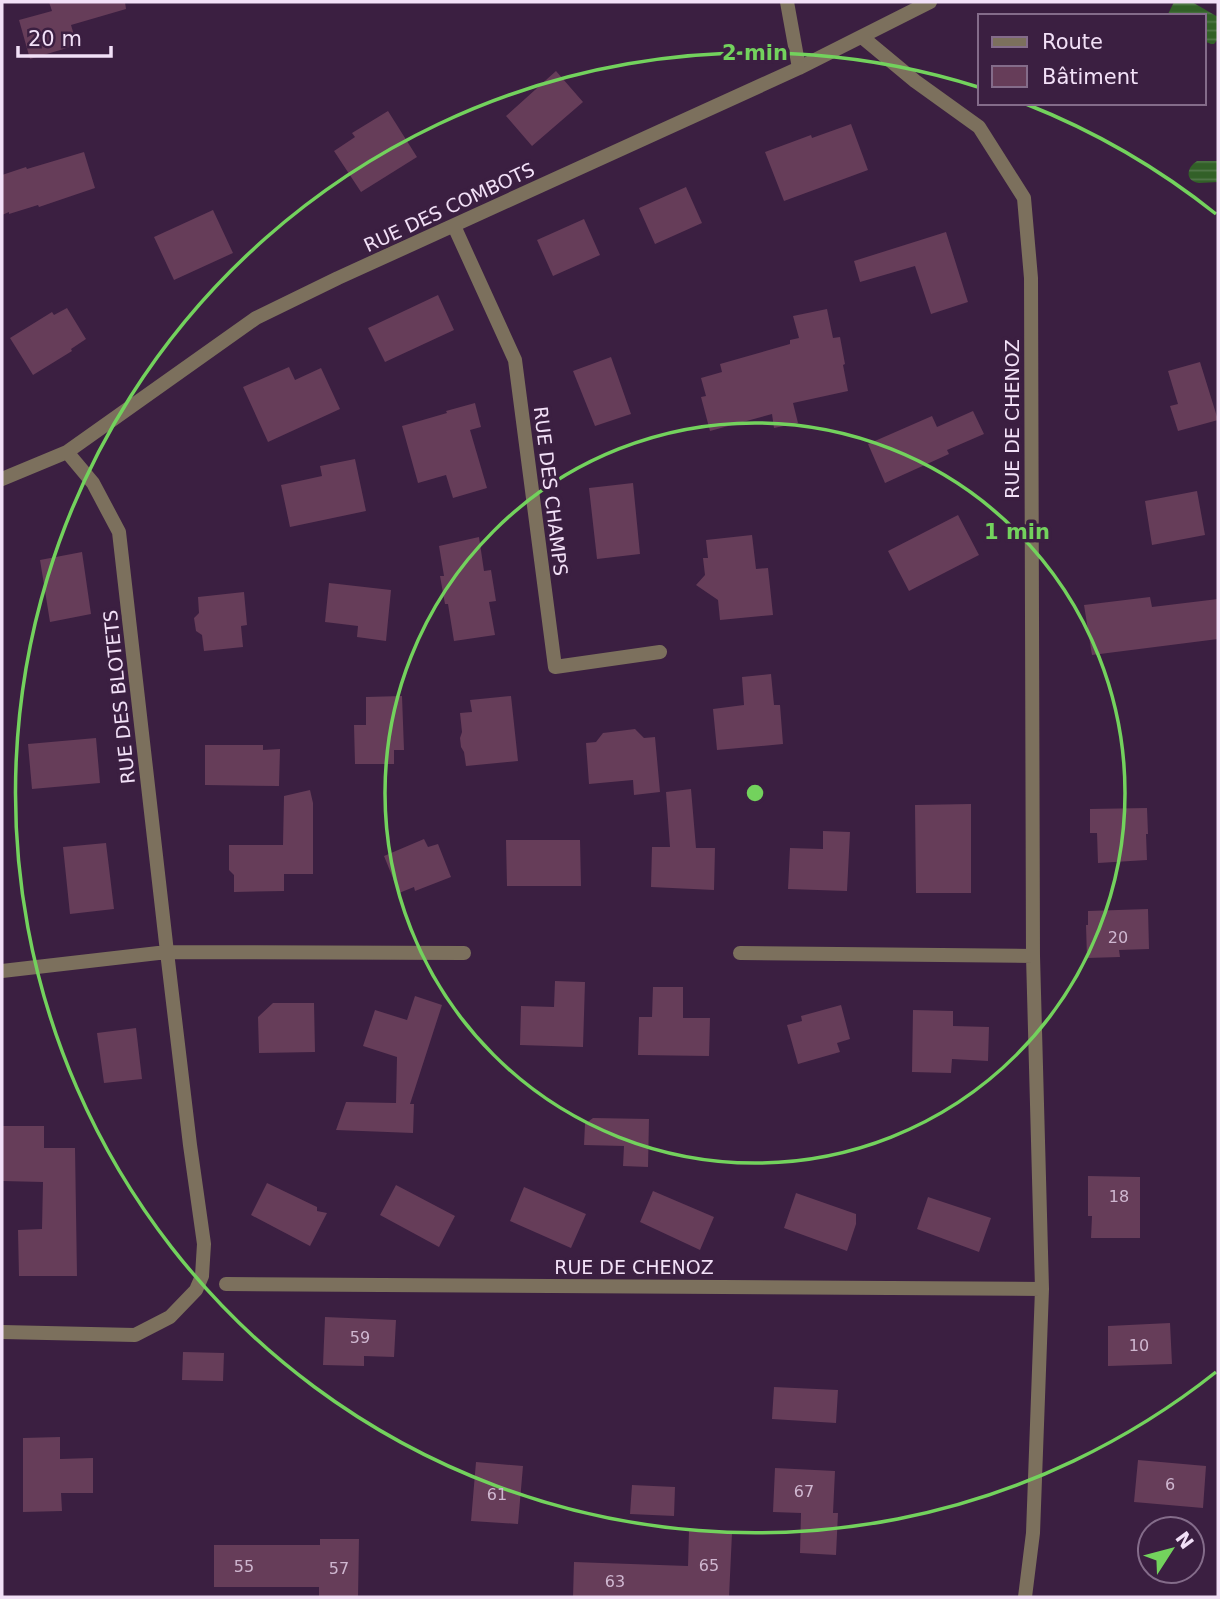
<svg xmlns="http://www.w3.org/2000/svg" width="1220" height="1599" viewBox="0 0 1220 1599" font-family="'DejaVu Sans',sans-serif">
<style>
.water{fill:url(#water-rules)}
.building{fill:#663d59}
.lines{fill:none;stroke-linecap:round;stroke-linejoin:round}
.minor{stroke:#7c705d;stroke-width:14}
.ring{fill:none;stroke:#73d25d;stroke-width:3.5}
.labels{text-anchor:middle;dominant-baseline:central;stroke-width:7;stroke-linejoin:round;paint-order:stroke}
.number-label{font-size:16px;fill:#cfb7d0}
.street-label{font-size:19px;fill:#f2e0f7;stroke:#3b1f41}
.centre{fill:#73d25d;stroke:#3b1f41;stroke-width:3.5}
.ring-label{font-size:21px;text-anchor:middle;font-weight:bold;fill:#73d25d;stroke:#3b1f41;stroke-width:7;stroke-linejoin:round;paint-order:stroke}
</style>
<defs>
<pattern id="water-rules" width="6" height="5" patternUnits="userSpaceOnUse" patternTransform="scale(1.75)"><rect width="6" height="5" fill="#326028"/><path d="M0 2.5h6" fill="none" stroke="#507648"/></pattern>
</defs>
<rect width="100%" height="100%" fill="#3b1f41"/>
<path class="water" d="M 1174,2 L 1192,2 L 1218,17 L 1218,39 L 1214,44 L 1211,44 L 1204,41 L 1204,16 L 1167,16 Z
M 1197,161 L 1218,161 L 1218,182 C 1212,182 1205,183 1199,183 C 1185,181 1186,168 1197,161 Z"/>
<path class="building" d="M 49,2 L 125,2 L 126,9 L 71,25 L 77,45 L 30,59 L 19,20 L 52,11 Z
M 556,71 L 583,102 L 532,146 L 506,116 Z
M 388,111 L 417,157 L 361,192 L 334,151 L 355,137 L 352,133 Z
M 851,124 L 868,170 L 784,201 L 765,152 L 811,135 L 812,138 Z
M 84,152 L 95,188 L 39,207 L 38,205 L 9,214 L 9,212 L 2,215 L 2,175 L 26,167 L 27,169 Z
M 686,187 L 702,223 L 655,244 L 639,208 Z
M 213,210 L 233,253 L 174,280 L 154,237 Z
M 584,219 L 600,255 L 553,276 L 537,240 Z
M 946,232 L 968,302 L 931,314 L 915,266 L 860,282 L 854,261 Z
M 438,295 L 454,330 L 385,362 L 368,328 Z
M 67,308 L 86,339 L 71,349 L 72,351 L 33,375 L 10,338 L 52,312 L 54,315 Z
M 827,309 L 833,338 L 840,337 L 845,364 L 843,365 L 848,391 L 793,403 L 798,423 L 774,428 L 772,414 L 710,431 L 701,397 L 706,396 L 701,378 L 722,372 L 720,364 L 790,344 L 790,340 L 799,338 L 793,316 Z
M 611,357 L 631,414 L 595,426 L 573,371 Z
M 1200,362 L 1218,420 L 1178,431 L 1170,406 L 1178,404 L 1168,371 Z
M 289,367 L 295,380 L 321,368 L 340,409 L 268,442 L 243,387 Z
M 475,403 L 481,427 L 470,430 L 487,488 L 453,498 L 446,475 L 418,483 L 402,426 L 447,413 L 446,411 Z
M 973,411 L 984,434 L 947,450 L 949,454 L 885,483 L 868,444 L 932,416 L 937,427 Z
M 355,459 L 366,511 L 290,527 L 281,485 L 322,476 L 320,466 Z
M 633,483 L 640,554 L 597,559 L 589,488 Z
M 1197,491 L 1205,535 L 1152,545 L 1145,501 Z
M 958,515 L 979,555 L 909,591 L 888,551 Z
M 752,535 L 756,569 L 768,568 L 773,615 L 720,620 L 718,600 L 696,585 L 705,575 L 703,558 L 708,558 L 706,540 Z
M 479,537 L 484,571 L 491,570 L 496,601 L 489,602 L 495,635 L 454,641 L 448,604 L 445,604 L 440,576 L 444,576 L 439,546 Z
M 82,552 L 91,614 L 50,622 L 40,560 Z
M 329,583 L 391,590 L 386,641 L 357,637 L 358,626 L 325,622 Z
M 244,592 L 247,625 L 241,626 L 243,647 L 204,651 L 202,635 L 196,631 L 194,618 L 199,613 L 198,597 Z
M 1150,597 L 1152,607 L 1218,599 L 1218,639 L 1092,655 L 1084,605 Z
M 771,674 L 774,705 L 780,705 L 783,744 L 717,750 L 713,709 L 744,705 L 742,677 Z
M 402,696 L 404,750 L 394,750 L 394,764 L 355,764 L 354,725 L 366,725 L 366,697 Z
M 511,696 L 518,761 L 466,766 L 464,752 L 461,747 L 460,738 L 462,732 L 460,713 L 472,712 L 470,700 Z
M 635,729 L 644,738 L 655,737 L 660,792 L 634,795 L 633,780 L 589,784 L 586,743 L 596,742 L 603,733 Z
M 96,738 L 100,783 L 32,789 L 28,744 Z
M 205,745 L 263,745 L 263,750 L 280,749 L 279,786 L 205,785 Z
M 691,789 L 696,848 L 715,848 L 714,890 L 651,887 L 652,847 L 670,847 L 666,792 Z
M 310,790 L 313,803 L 313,874 L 284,874 L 284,891 L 234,892 L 234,875 L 229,870 L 229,845 L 283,845 L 284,796 Z
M 971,804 L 971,893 L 916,893 L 915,805 Z
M 1147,808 L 1148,834 L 1146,834 L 1147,860 L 1098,863 L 1097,833 L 1090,833 L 1090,809 Z
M 823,831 L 850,832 L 847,891 L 788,889 L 790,848 L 823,849 Z
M 424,839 L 428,847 L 438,844 L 451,877 L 415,891 L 414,887 L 399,893 L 384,856 Z
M 506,840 L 580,840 L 581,886 L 507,886 Z
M 106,843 L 114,909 L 70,914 L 63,847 Z
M 1148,909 L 1149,949 L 1119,950 L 1120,957 L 1087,958 L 1086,925 L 1088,925 L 1088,911 Z
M 555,981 L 585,982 L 583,1047 L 520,1045 L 521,1006 L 554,1007 Z
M 653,987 L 683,987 L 683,1018 L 710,1018 L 709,1056 L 638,1055 L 639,1017 L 652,1017 Z
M 415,996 L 442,1005 L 410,1104 L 414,1104 L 413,1133 L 336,1130 L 346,1102 L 396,1103 L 397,1057 L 363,1046 L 375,1010 L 407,1020 Z
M 273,1003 L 314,1003 L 315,1052 L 259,1053 L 258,1017 Z
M 841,1005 L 850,1039 L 837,1043 L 840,1052 L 798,1064 L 787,1025 L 802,1021 L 801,1016 Z
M 913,1010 L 953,1011 L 953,1026 L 989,1027 L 988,1061 L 952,1059 L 951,1073 L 912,1072 Z
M 136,1028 L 142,1079 L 104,1083 L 97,1033 Z
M 593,1118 L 649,1119 L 648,1167 L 623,1166 L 624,1146 L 584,1145 L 585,1124 Z
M 2,1126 L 44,1126 L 44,1148 L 75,1148 L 77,1276 L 19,1276 L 18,1230 L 42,1229 L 43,1182 L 2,1181 Z
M 1088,1176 L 1140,1177 L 1140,1238 L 1091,1238 L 1092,1216 L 1088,1216 Z
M 267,1183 L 317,1207 L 317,1211 L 327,1213 L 310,1246 L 251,1215 Z
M 396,1185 L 455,1216 L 439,1247 L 380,1215 Z
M 524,1187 L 586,1214 L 571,1248 L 510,1221 Z
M 653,1191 L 714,1217 L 700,1250 L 640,1222 Z
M 796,1193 L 856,1214 L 856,1224 L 847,1251 L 784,1228 Z
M 928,1197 L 991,1218 L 979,1252 L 917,1229 Z
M 325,1317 L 396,1320 L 394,1357 L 364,1356 L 364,1366 L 323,1365 Z
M 1170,1323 L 1172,1364 L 1108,1366 L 1108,1326 Z
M 183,1352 L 224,1353 L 223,1381 L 182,1380 Z
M 774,1387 L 838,1390 L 836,1423 L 772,1419 Z
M 60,1437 L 60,1459 L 93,1458 L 93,1493 L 61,1493 L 62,1511 L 23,1512 L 23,1438 Z
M 1138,1460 L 1206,1466 L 1203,1508 L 1134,1502 Z
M 476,1462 L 523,1466 L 518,1524 L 471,1521 Z
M 775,1468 L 835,1471 L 833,1513 L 838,1513 L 836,1555 L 800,1553 L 801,1513 L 773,1512 Z
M 632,1485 L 675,1487 L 674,1516 L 630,1514 Z
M 689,1531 L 732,1533 L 729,1597 L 573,1597 L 574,1562 L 688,1566 Z
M 320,1539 L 359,1539 L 358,1597 L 319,1597 L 319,1587 L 214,1587 L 214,1545 L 320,1545 Z"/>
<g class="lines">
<path class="minor" d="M 787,2 L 799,68
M 862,37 L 915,81 L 979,127 L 1024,198 L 1031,278 L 1033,956 L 1042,1289 L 1033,1533 L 1025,1597
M 454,226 L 515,360 L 555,667 L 660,652
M 2,479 L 67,452 L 256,318 L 338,278 L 799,68 L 930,2
M 740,953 L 1033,956
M 2,971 L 167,952 L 464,953
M 226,1284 L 1042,1289
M 2,1332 L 135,1335 L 170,1317 L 196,1290 L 202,1276 L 204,1244 L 190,1145 L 167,952 L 119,532 L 93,483 L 67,452"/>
</g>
<g class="ring">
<circle cx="755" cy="793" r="370"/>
<path d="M1216 1372A740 740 0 1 1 978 87M1026 104A740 740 0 0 1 1216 214"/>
</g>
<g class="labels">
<g class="number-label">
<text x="1118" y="937">20</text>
<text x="1119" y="1196">18</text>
<text x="360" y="1337">59</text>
<text x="1139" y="1345">10</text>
<text x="1170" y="1484">6</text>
<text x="804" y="1491">67</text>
<text x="497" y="1494">61</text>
<text x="709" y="1565">65</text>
<text x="244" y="1566">55</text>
<text x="339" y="1568">57</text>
<text x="615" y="1581">63</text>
</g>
<g class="street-label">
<text transform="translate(449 207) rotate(-25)">RUE DES COMBOTS</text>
<text transform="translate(1012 419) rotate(-90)">RUE DE CHENOZ</text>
<text transform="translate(551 491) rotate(83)">RUE DES CHAMPS</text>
<text transform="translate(119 697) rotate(-96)">RUE DES BLOTETS</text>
<text x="634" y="1267">RUE DE CHENOZ</text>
</g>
</g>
<circle cx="755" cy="793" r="10" class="centre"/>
<g class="ring-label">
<text x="755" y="60">2 min</text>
<text x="1017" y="539">1 min</text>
</g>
<rect width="1220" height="1599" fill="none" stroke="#f2e0f7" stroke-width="7"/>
<rect x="978" y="14" width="228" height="91" fill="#3b1f41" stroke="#846c8a" stroke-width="2"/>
<rect x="992" y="37" width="35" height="10" fill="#7c705d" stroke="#846c8a" stroke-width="2"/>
<text x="1042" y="49" font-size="21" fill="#f2e0f7">Route</text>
<rect x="992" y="66" width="35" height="21" fill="#663d59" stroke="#846c8a" stroke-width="2"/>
<text x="1042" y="84" font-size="21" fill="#f2e0f7">Bâtiment</text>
<g transform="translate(1171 1550) rotate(54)"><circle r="33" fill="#3b1f41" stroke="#846c8a" stroke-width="2"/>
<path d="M0-5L12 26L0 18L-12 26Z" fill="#73d25d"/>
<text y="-10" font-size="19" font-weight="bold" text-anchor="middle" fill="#f2e0f7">N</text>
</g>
<path d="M18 46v10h93v-10" fill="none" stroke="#f2e0f7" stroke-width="3.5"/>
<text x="28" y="46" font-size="21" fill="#f2e0f7" stroke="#3b1f41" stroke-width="5" paint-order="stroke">20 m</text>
</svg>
